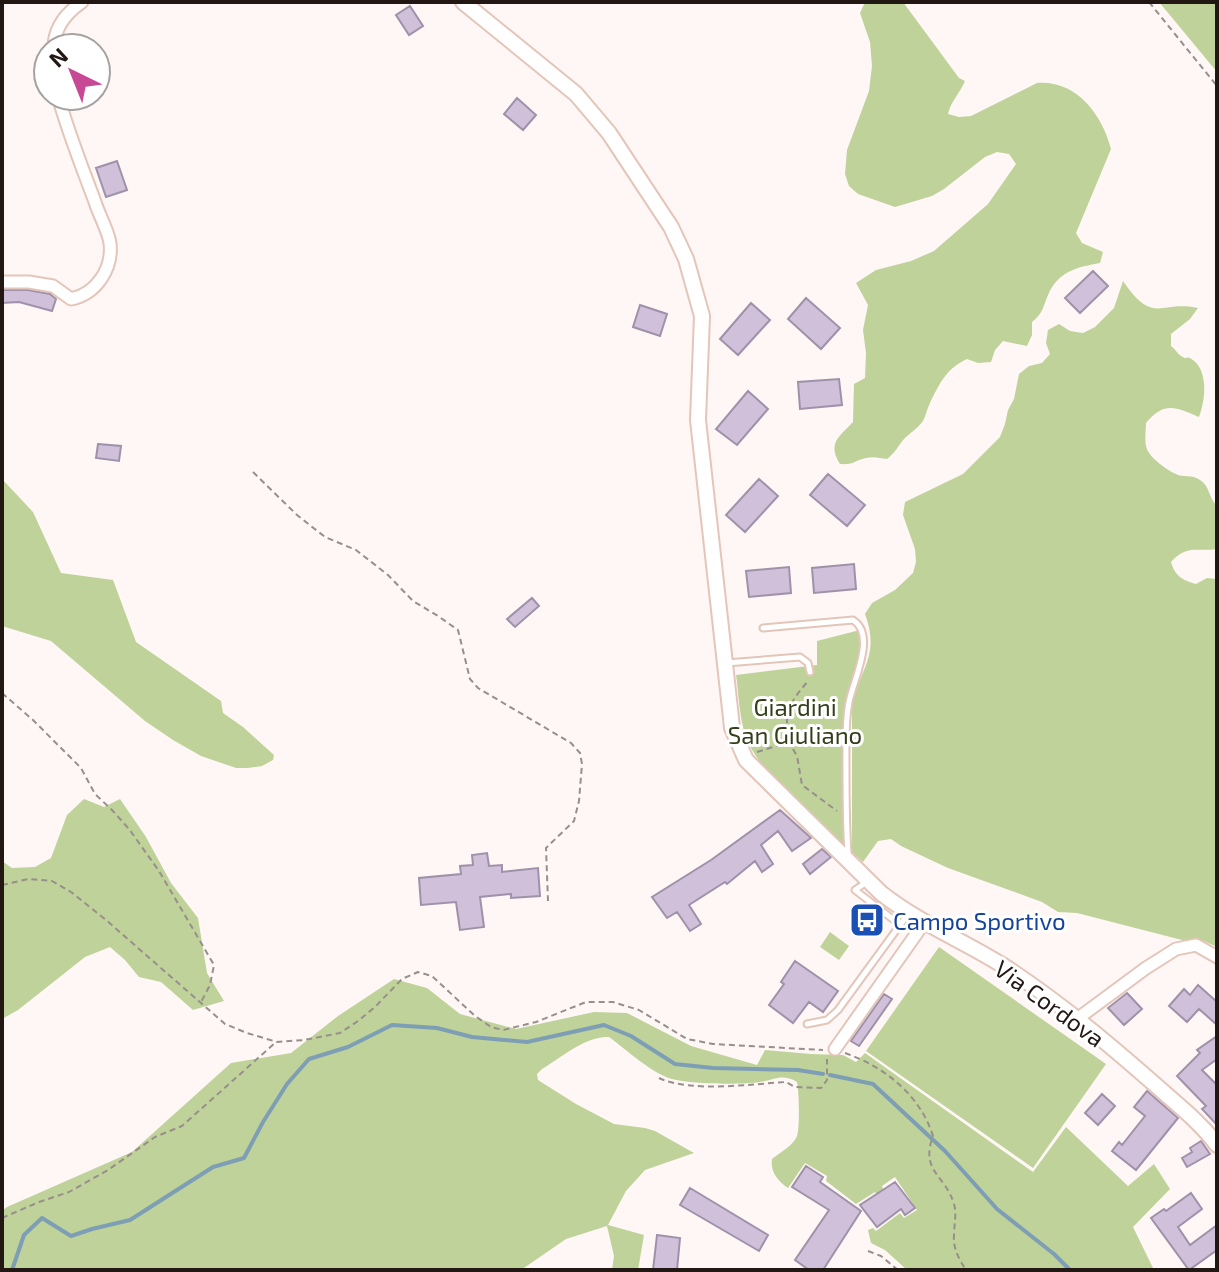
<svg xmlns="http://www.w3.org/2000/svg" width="1219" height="1272" viewBox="0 0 1219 1272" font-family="'Exo 2',sans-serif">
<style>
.green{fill:#bfd299}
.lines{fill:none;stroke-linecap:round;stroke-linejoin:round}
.stream{stroke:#7e9eb5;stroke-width:4}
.building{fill:#d0c0da;stroke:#a091aa;stroke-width:2}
.service-casing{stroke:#e4c5b9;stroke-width:9}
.minor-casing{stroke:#e4c5b9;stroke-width:15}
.tertiary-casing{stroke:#e4c5b9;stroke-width:18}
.path{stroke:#988f8c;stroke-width:2;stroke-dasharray:6 4;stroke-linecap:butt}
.service{stroke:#fff;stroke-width:5}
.minor{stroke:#fff;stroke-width:11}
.tertiary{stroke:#fff;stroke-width:14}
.labels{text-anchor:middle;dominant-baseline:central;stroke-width:6;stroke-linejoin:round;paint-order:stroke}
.park-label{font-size:24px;fill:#343f1a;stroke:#fff}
.transit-label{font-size:24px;fill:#164399;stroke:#fff;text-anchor:start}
.street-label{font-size:24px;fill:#221713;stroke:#fff}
</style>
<rect width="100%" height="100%" fill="#fef7f5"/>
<path class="green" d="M 865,2 L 903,2 L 959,78 L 965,81 C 960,93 951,101 948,114 L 959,117 L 971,116 L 1037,83 C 1076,80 1102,114 1111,149 L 1076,233 L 1082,243 L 1103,252 L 1100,263 C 1078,267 1058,271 1048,295 C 1043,307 1043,313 1032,322 L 1032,335 L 1027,346 L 1003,341 L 995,350 L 991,362 L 978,363 L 967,359 C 947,368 939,384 930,403 C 927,409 926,415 923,421 C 918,428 910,433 904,439 C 898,446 895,453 887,459 C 880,458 873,456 866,458 C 853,461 855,465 840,464 C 827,443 839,437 853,422 L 854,384 L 865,378 L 866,353 L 863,330 L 868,305 L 856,283 L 876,270 L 911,261 L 934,251 L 988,204 L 1016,164 L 1009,154 L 997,152 L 985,157 L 944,189 L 932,196 L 895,207 L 858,194 L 849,186 L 845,174 L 847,150 L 869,91 L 872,66 L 870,42 L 860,13 Z
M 1159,2 L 1217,2 L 1217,72 Z
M 1123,281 C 1154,326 1159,300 1198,308 L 1190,319 L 1171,334 L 1171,346 C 1173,347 1179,355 1181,356 C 1191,362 1183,353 1193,360 C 1209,372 1205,401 1199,417 C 1176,407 1164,401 1146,423 C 1146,430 1144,442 1147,449 C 1150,458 1167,470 1176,474 C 1183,478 1192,474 1200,480 C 1210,486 1209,499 1217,506 L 1217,549 C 1197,552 1187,544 1171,562 C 1175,576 1182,580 1196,584 L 1207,578 L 1217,579 L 1217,947 L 1204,941 L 1182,940 L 1077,913 L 1058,912 L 1042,902 L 948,868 L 901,846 L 891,839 L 878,841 L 863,862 L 852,853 L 852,704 C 861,667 880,655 865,614 L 872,603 L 895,590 L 913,573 L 916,562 L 915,549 L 903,515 L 905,502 L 963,474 L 1000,437 L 1005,424 L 1008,410 L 1014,399 L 1019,374 L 1029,366 L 1042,363 L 1050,354 L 1046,343 L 1048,330 L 1059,324 L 1070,331 L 1083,333 L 1095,327 L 1114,308 Z
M 2,479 L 33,512 L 61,573 L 113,580 L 136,642 L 221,701 L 223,713 L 243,727 L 274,755 L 273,760 L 262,766 L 248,768 L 236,768 L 201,756 L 173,740 L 145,721 L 51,641 L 2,626 Z
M 860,630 L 861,654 L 854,674 L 846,705 L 844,815 L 845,847 C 816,819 759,774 746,737 C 739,717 739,695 736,675 L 817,665 L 817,641 Z
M 84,799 L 104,807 L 120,799 L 146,837 L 171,883 L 198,918 L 207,973 L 224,1001 L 193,1010 L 161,982 L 139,977 L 125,960 L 110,947 L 85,957 L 18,1010 L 2,1019 L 2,861 L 12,868 L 35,867 L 51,858 L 67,815 Z
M 830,932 L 849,946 L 839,960 L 820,947 Z
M 939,947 L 1106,1064 L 1033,1168 L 866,1051 Z
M 394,979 L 427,988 L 460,1014 L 516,1029 L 594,1012 L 627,1013 L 691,1046 L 757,1065 L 765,1050 L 811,1054 L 843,1055 L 856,1062 L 865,1053 L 1033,1172 L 1066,1127 L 1128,1186 L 1154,1164 L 1170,1189 L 1133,1227 L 1154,1270 L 907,1270 L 885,1250 L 871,1243 L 868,1230 L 873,1228 L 876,1231 L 900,1213 L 904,1218 L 917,1210 L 895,1177 L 882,1186 L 884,1191 L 878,1196 L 875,1192 L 856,1204 L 826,1181 L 827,1176 L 805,1163 L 788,1188 C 778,1181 770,1172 772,1159 C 779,1153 794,1145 797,1136 C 800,1127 799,1091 797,1082 C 782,1073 775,1080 760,1082 C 741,1085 689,1084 672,1079 C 651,1073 627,1050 609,1037 C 585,1036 561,1058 542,1069 L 537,1074 L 538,1080 L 576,1104 L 614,1124 L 645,1128 L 655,1131 L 694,1153 L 645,1170 L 626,1191 L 608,1225 L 644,1235 L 638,1270 L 612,1270 L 614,1256 L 607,1226 L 566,1239 L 521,1270 L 2,1270 L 2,1211 L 7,1207 L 132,1152 L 231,1063 L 291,1053 L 338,1016 Z"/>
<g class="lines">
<path class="stream" d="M 830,1075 L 873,1084 L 945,1151 L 997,1209 L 1054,1254 L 1070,1270
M 12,1270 L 24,1235 L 42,1218 L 71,1236 L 92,1229 L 130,1220 L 213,1167 L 244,1158 L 263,1122 L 287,1084 L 309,1059 L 348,1047 L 392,1025 L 437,1028 L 472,1037 L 527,1042 L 604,1025 L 631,1036 L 675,1064 L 713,1068 L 798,1070 L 823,1074"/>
</g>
<path class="building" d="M 410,6 L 423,26 L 409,35 L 396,15 Z
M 517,98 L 536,115 L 523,130 L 504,114 Z
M 117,161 L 127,190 L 106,197 L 96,168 Z
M 1093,271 L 1108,286 L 1080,313 L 1065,298 Z
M 2,290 L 28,290 L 50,294 L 56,299 L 52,311 L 19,302 L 2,303 Z
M 806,298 L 840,328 L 821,349 L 788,319 Z
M 751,303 L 770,320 L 738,355 L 720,339 Z
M 640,305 L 667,314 L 660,336 L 633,327 Z
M 839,379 L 842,405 L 800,409 L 798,382 Z
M 748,391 L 768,409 L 737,445 L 716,429 Z
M 98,444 L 121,446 L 119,461 L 96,458 Z
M 828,474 L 865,505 L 847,526 L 810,495 Z
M 759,479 L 778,496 L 745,532 L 726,515 Z
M 854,564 L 856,589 L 814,593 L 812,568 Z
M 789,567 L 791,593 L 749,597 L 746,571 Z
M 532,598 L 539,606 L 515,627 L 507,619 Z
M 780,810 L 811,838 L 792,851 L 778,831 L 761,845 L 773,864 L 762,872 L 755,861 L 727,884 L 725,882 L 689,905 L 701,924 L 690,931 L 677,912 L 667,918 L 652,897 L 711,860 Z
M 822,849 L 831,857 L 810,874 L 803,864 Z
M 487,853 L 489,866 L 502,865 L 502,872 L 538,868 L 540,896 L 511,898 L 511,894 L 480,897 L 484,927 L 460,930 L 456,902 L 421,905 L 419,878 L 461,874 L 460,866 L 473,865 L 472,855 Z
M 795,961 L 838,991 L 823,1012 L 809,1002 L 793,1023 L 769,1005 L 784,984 L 781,982 Z
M 1198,985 L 1217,1002 L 1217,1025 L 1199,1009 L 1187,1022 L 1169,1006 L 1184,989 L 1190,995 Z
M 1127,993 L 1142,1009 L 1124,1025 L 1108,1008 Z
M 884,994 L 892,999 L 859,1046 L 851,1041 Z
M 1217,1036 L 1217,1059 L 1202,1070 L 1217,1085 L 1217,1125 L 1202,1109 L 1206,1106 L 1177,1076 L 1200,1053 L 1197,1050 Z
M 1147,1091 L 1178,1118 L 1136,1170 L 1112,1151 L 1119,1142 L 1122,1145 L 1145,1116 L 1134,1107 Z
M 1102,1094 L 1115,1106 L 1098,1125 L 1085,1113 Z
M 1201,1141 L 1210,1154 L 1187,1167 L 1182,1158 L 1192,1152 L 1190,1148 Z
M 806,1166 L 823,1177 L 820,1182 L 861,1211 L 823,1270 L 809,1270 L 795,1260 L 829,1210 L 792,1187 Z
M 895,1182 L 915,1208 L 905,1215 L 901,1209 L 877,1227 L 860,1205 Z
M 690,1188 L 768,1235 L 759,1251 L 680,1205 Z
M 1191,1193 L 1202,1209 L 1178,1227 L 1190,1245 L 1217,1225 L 1217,1250 L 1189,1270 L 1151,1218 L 1164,1209 L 1166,1211 Z
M 657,1235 L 680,1238 L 677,1270 L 653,1270 Z"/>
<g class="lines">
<defs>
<path id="service" d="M 763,628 L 853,620 C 877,635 853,681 849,702 C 845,723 846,744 846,765 C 846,795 846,824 848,853
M 726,663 L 800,657 L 808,663 L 810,672
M 868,881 L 855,890 L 899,924
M 807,1024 L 827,1020 L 838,1010 L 908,914"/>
<path id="minor" d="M 54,48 C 54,28 66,13 82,2
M 2,282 L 29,282 L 53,286 L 71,299 C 96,294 113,269 110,243 C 108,230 99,215 95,202 C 82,167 68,132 58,96
M 1077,1019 L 1146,968 L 1176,949 L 1196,945 L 1217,957
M 835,1049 L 924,923"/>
<path id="tertiary" d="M 463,2 L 576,94 L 609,133 L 671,227 L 686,259 L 702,316 L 698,420 L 731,718 L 732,728 L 746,760 L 881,893 C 919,923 962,940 1002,965 C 1058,1001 1110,1045 1160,1089 C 1180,1107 1201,1123 1217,1145"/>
</defs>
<use href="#service" class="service-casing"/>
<use href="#minor" class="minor-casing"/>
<use href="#tertiary" class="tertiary-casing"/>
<path class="path" d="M 1149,2 L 1217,86
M 253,472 L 297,515 L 325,537 L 356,550 L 388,575 L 413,601 L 438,616 L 458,630 L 470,679 L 478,688 L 571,743 L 580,753 L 582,764 L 579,801 L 574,821 L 546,848 L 548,901
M 2,693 L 33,720 L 81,768 L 95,794 L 112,810 L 129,829 L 159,871 L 214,965 L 210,985 L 201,1002
M 790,743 C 782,713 790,702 809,680
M 757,752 L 776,746 L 790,744 L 797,756 L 802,785 L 837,811
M 2,885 L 28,879 L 52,881 L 71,892 L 106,920 L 225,1024 L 247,1033 L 277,1042 L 304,1040 L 340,1033 L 358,1021 L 375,1007 L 402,979 L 418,972 L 432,976 L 475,1016 L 491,1027 L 503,1030 L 536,1022 L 586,1002 L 613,1002 L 639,1010 L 687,1039 L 713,1044 L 823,1050
M 845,1053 C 885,1067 920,1095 933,1136 C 920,1172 945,1174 954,1204 C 957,1214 954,1224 954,1235 C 953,1249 959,1259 966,1270
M 659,1078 C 691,1093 751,1084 786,1082 L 795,1087 L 821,1088 L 827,1080 L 827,1059
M 2,1218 L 39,1202 L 69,1192 L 108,1170 L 155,1137 L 182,1126 L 276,1042
M 868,1251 L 881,1256 L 898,1270"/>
<use href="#service" class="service"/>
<use href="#minor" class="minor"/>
<use href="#tertiary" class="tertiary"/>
</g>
<defs>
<symbol id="bus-square" viewBox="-11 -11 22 22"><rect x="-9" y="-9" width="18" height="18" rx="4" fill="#1a4fb4" stroke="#fff"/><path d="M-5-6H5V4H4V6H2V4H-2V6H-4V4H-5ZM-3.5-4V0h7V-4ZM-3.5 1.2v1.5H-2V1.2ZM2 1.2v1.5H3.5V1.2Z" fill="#fff"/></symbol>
</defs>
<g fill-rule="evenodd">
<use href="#bus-square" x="847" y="900" width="40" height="40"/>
</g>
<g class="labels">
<g class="park-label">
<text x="795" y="706">Giardini<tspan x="795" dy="28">San Giuliano</tspan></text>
</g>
<g class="transit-label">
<text x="893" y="920">Campo Sportivo</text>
</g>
<g class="street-label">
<text transform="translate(1050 1003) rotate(36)">Via Cordova</text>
</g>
</g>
<rect width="1219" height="1272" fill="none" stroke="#221713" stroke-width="8"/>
<g transform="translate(72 72) rotate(317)"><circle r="38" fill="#ffffff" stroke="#a7a2a1" stroke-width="2"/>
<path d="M0-6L14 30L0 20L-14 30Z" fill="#c74996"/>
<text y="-12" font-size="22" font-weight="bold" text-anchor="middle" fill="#221713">N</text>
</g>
</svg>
